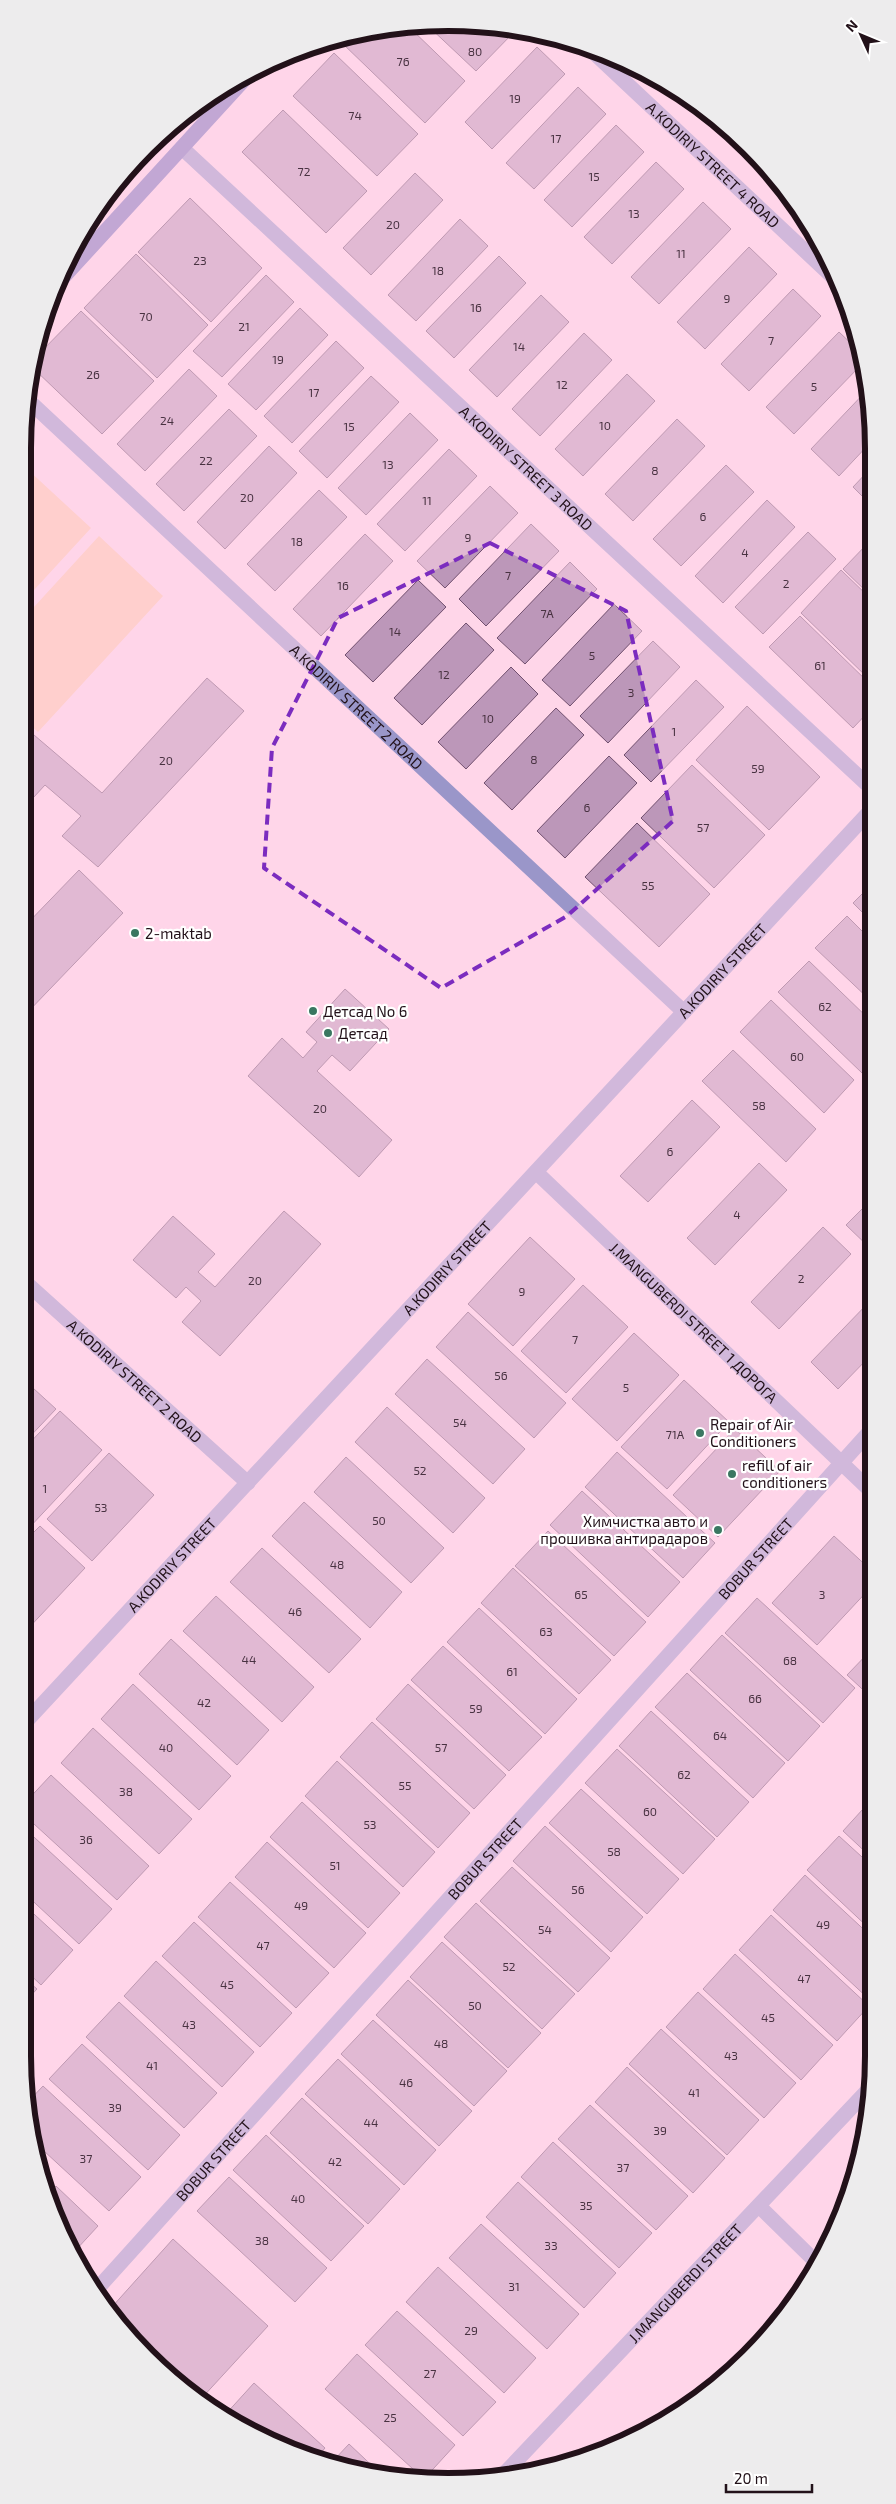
<svg xmlns="http://www.w3.org/2000/svg" width="896" height="2504" viewBox="0 0 896 2504" font-family="'Exo 2',sans-serif">
<style>
.green{fill:#ffc7ab}
.building{fill:#bc97b9;stroke:#71506f}
.lines{fill:none;stroke-linecap:round;stroke-linejoin:round}
.lane{stroke:#9a96c9;stroke-width:15}
.street{stroke:#9a96c9;stroke-width:15}
.secondary{stroke:#786fba;stroke-width:15}
.marked{fill:none;stroke:#7b2cbf;stroke-width:4;stroke-dasharray:10 6;stroke-linejoin:round}
.poi-dot{fill:#3a7761;stroke:#fff;stroke-width:2}
.labels{text-anchor:middle;dominant-baseline:central;stroke-width:4.5;stroke-linejoin:round;paint-order:stroke}
.number-label{font-size:12px;fill:#483241}
.street-label{font-size:15px;fill:#221119;stroke:#fff}
.poi-label{font-size:15px;fill:#221119;stroke:#fff;text-anchor:start}
.rim{fill:none;stroke:#221119;stroke-width:6}
</style>
<rect width="100%" height="100%" fill="#ffd6e9"/>
<path class="green" d="M 26,468 L 91,528 L 23,602 L 22,473 Z
M 99,536 L 163,596 L 38,732 L 23,718 L 23,619 Z"/>
<path class="building" d="M 476,23 L 516,30 L 476,71 L 427,25 Z
M 392,26 L 408,26 L 465,81 L 425,123 L 341,42 L 345,37 Z
M 537,47 L 565,74 L 492,149 L 465,122 Z
M 334,53 L 418,134 L 377,176 L 293,96 Z
M 578,87 L 606,114 L 534,189 L 506,163 Z
M 283,110 L 367,191 L 326,233 L 242,152 Z
M 616,125 L 644,152 L 572,227 L 544,200 Z
M 656,162 L 684,189 L 612,264 L 584,237 Z
M 415,173 L 443,200 L 371,275 L 343,248 Z
M 190,198 L 262,268 L 211,322 L 138,252 Z
M 703,202 L 731,229 L 659,304 L 631,277 Z
M 460,219 L 488,246 L 416,321 L 388,295 Z
M 749,247 L 777,274 L 705,349 L 677,322 Z
M 136,254 L 208,325 L 157,378 L 84,308 Z
M 499,256 L 526,283 L 454,358 L 426,331 Z
M 266,275 L 294,302 L 222,377 L 193,351 Z
M 793,289 L 821,316 L 749,391 L 721,364 Z
M 541,295 L 569,322 L 497,397 L 469,370 Z
M 300,308 L 328,335 L 256,410 L 228,384 Z
M 81,311 L 154,381 L 102,434 L 33,368 L 34,359 Z
M 839,332 L 857,349 L 861,365 L 794,434 L 766,407 Z
M 584,333 L 612,360 L 540,436 L 512,409 Z
M 336,341 L 364,368 L 292,443 L 264,416 Z
M 189,369 L 217,396 L 145,471 L 117,444 Z
M 627,374 L 655,401 L 583,476 L 555,449 Z
M 371,376 L 399,402 L 327,478 L 299,451 Z
M 869,388 L 870,443 L 839,476 L 811,449 Z
M 229,409 L 257,436 L 184,511 L 156,484 Z
M 410,413 L 438,440 L 366,515 L 338,488 Z
M 677,419 L 705,446 L 633,521 L 605,494 Z
M 269,446 L 297,473 L 225,549 L 197,522 Z
M 449,449 L 477,476 L 405,551 L 377,524 Z
M 726,465 L 754,492 L 681,566 L 653,539 Z
M 870,469 L 870,504 L 853,487 Z
M 490,486 L 518,513 L 445,588 L 417,561 Z
M 319,490 L 347,517 L 275,591 L 247,564 Z
M 767,500 L 795,527 L 723,603 L 695,576 Z
M 531,524 L 559,551 L 486,626 L 459,599 Z
M 808,532 L 836,559 L 763,634 L 735,607 Z
M 365,534 L 393,561 L 321,636 L 293,609 Z
M 870,541 L 870,595 L 843,569 Z
M 570,562 L 597,589 L 525,664 L 497,638 Z
M 841,570 L 870,598 L 870,680 L 801,613 Z
M 418,580 L 446,607 L 373,682 L 345,655 Z
M 614,604 L 642,631 L 570,706 L 542,680 Z
M 800,616 L 870,684 L 871,709 L 853,728 L 769,647 Z
M 466,623 L 494,650 L 422,725 L 394,698 Z
M 653,641 L 680,667 L 608,743 L 580,716 Z
M 511,667 L 538,694 L 466,769 L 438,742 Z
M 207,678 L 244,711 L 98,867 L 62,836 L 81,816 L 45,785 L 22,810 L 22,734 L 27,729 L 102,793 Z
M 696,680 L 724,707 L 651,782 L 624,755 Z
M 747,706 L 820,777 L 769,830 L 696,760 Z
M 556,708 L 584,735 L 512,810 L 484,783 Z
M 609,756 L 637,783 L 565,858 L 537,831 Z
M 692,765 L 765,835 L 714,888 L 641,818 Z
M 637,823 L 710,894 L 659,947 L 585,877 Z
M 79,870 L 123,913 L 24,1016 L 22,929 Z
M 871,885 L 871,921 L 853,903 Z
M 847,916 L 871,940 L 871,1001 L 815,948 Z
M 809,961 L 871,1021 L 871,1063 L 862,1073 L 778,992 Z
M 345,989 L 389,1029 L 350,1071 L 332,1055 L 317,1071 L 392,1140 L 359,1177 L 248,1076 L 282,1038 L 303,1058 L 317,1042 L 306,1032 Z
M 771,1000 L 854,1080 L 824,1113 L 740,1032 Z
M 733,1050 L 816,1129 L 786,1162 L 702,1081 Z
M 692,1100 L 720,1127 L 648,1202 L 620,1176 Z
M 759,1163 L 787,1190 L 715,1265 L 687,1238 Z
M 872,1199 L 872,1250 L 846,1225 Z
M 284,1211 L 321,1244 L 220,1356 L 182,1322 L 201,1301 L 186,1287 L 176,1298 L 133,1260 L 173,1216 L 215,1254 L 198,1272 L 215,1287 Z
M 823,1227 L 851,1254 L 779,1329 L 751,1302 Z
M 530,1237 L 575,1279 L 513,1346 L 468,1304 Z
M 583,1285 L 628,1327 L 566,1393 L 521,1351 Z
M 872,1299 L 872,1354 L 838,1389 L 811,1362 Z
M 468,1312 L 566,1403 L 534,1438 L 436,1347 Z
M 634,1333 L 679,1375 L 617,1441 L 572,1399 Z
M 427,1359 L 525,1449 L 493,1484 L 395,1394 Z
M 22,1378 L 56,1409 L 22,1445 Z
M 684,1380 L 729,1422 L 667,1489 L 621,1447 Z
M 387,1407 L 485,1498 L 453,1533 L 355,1442 Z
M 60,1411 L 102,1450 L 28,1529 L 22,1524 L 22,1451 Z
M 735,1429 L 780,1471 L 718,1537 L 673,1495 Z
M 617,1452 L 715,1543 L 683,1578 L 585,1487 Z
M 109,1453 L 154,1495 L 92,1561 L 47,1519 Z
M 346,1457 L 444,1548 L 411,1583 L 314,1492 Z
M 582,1491 L 680,1582 L 648,1617 L 550,1525 Z
M 304,1502 L 402,1592 L 370,1628 L 272,1536 Z
M 40,1526 L 85,1568 L 23,1634 L 22,1544 Z
M 548,1531 L 646,1622 L 614,1656 L 515,1566 Z
M 834,1536 L 872,1571 L 872,1586 L 817,1645 L 772,1603 Z
M 262,1548 L 361,1639 L 329,1673 L 230,1582 Z
M 513,1568 L 611,1660 L 579,1694 L 481,1603 Z
M 216,1596 L 314,1687 L 282,1722 L 183,1631 Z
M 757,1598 L 855,1688 L 823,1723 L 725,1633 Z
M 479,1608 L 577,1699 L 545,1734 L 447,1642 Z
M 722,1635 L 820,1726 L 788,1761 L 690,1670 Z
M 171,1639 L 269,1730 L 237,1765 L 139,1674 Z
M 443,1646 L 542,1737 L 509,1771 L 411,1680 Z
M 873,1648 L 873,1699 L 847,1675 Z
M 687,1673 L 785,1763 L 753,1798 L 655,1707 Z
M 133,1684 L 231,1776 L 199,1810 L 101,1719 Z
M 408,1684 L 506,1775 L 474,1809 L 376,1719 Z
M 651,1711 L 749,1802 L 717,1837 L 619,1746 Z
M 372,1722 L 470,1813 L 438,1848 L 340,1757 Z
M 93,1728 L 192,1819 L 159,1854 L 61,1763 Z
M 617,1749 L 715,1839 L 683,1874 L 585,1783 Z
M 337,1761 L 435,1852 L 403,1887 L 305,1796 Z
M 51,1775 L 149,1866 L 117,1900 L 22,1813 L 22,1806 Z
M 581,1789 L 679,1879 L 647,1914 L 549,1823 Z
M 873,1798 L 873,1859 L 843,1831 Z
M 302,1802 L 400,1893 L 368,1928 L 270,1837 Z
M 22,1826 L 112,1909 L 79,1944 L 22,1891 Z
M 545,1826 L 643,1917 L 611,1952 L 513,1861 Z
M 839,1836 L 873,1867 L 873,1932 L 807,1870 Z
M 267,1842 L 366,1933 L 334,1968 L 235,1877 Z
M 512,1867 L 610,1958 L 578,1992 L 480,1901 Z
M 805,1875 L 873,1938 L 873,1998 L 871,2001 L 773,1910 Z
M 230,1882 L 329,1973 L 296,2008 L 198,1917 Z
M 22,1903 L 73,1950 L 41,1985 L 22,1967 Z
M 476,1903 L 575,1994 L 542,2029 L 444,1937 Z
M 771,1915 L 869,2006 L 837,2041 L 739,1950 Z
M 194,1922 L 292,2013 L 260,2047 L 162,1956 Z
M 442,1942 L 541,2033 L 508,2068 L 410,1977 Z
M 735,1954 L 833,2045 L 801,2080 L 703,1989 Z
M 156,1961 L 254,2052 L 222,2087 L 124,1996 Z
M 22,1976 L 37,1989 L 22,2005 Z
M 408,1980 L 507,2071 L 474,2106 L 376,2015 Z
M 698,1992 L 796,2083 L 764,2118 L 666,2027 Z
M 119,2002 L 217,2093 L 184,2128 L 86,2037 Z
M 373,2020 L 472,2111 L 439,2146 L 341,2054 Z
M 661,2029 L 759,2120 L 727,2155 L 629,2064 Z
M 82,2044 L 180,2135 L 148,2170 L 49,2079 Z
M 338,2059 L 436,2150 L 404,2185 L 305,2094 Z
M 627,2067 L 725,2158 L 693,2193 L 595,2102 Z
M 43,2086 L 141,2177 L 109,2211 L 31,2139 L 27,2103 Z
M 302,2098 L 400,2189 L 368,2224 L 270,2133 Z
M 590,2105 L 688,2196 L 656,2230 L 558,2139 Z
M 266,2135 L 364,2226 L 331,2261 L 233,2170 Z
M 553,2142 L 652,2233 L 619,2268 L 521,2177 Z
M 229,2177 L 327,2268 L 295,2302 L 197,2211 Z
M 518,2182 L 616,2273 L 584,2308 L 486,2217 Z
M 56,2186 L 98,2226 L 75,2251 L 55,2219 L 48,2195 Z
M 481,2224 L 579,2314 L 547,2349 L 449,2258 Z
M 173,2239 L 268,2326 L 200,2400 L 189,2394 L 128,2337 L 111,2308 Z
M 438,2267 L 536,2358 L 504,2393 L 406,2302 Z
M 397,2311 L 496,2402 L 463,2436 L 365,2345 Z
M 357,2354 L 455,2445 L 424,2479 L 325,2389 Z
M 254,2383 L 325,2448 L 319,2455 L 260,2437 L 224,2416 Z
M 349,2444 L 382,2475 L 334,2460 Z"/>
<g class="lines">
<path class="lane" d="M 759,2206 L 816,2262"/>
<g class="street">
<path id="s1" d="M 592,51 L 835,279"/>
<path id="s2" d="M 182,148 L 871,788"/>
<path id="s3" d="M 29,401 L 684,1012"/>
<path id="s4" d="M 536,1172 L 872,1492"/>
<path id="s5" d="M 22,1279 L 248,1483"/>
<path id="s6" d="M 22,1726 L 871,810"/>
<path id="s7" d="M 98,2288 L 872,1429"/>
<path id="s8" d="M 502,2476 L 869,2089"/>
</g>
<path class="secondary" d="M 58,283 L 251,72"/>
</g>
<path d="M0 0H896V2504H0ZM 490,543 L 626,611 L 673,821 L 567,916 L 441,988 L 264,868 L 272,748 L 338,618 Z" fill="#ffd6e9" fill-opacity=".55" fill-rule="evenodd"/>
<path class="marked" d="M 490,543 L 626,611 L 673,821 L 567,916 L 441,988 L 264,868 L 272,748 L 338,618 Z"/>
<g class="poi-dot">
<circle cx="135" cy="933" r="5"/>
<circle cx="313" cy="1011" r="5"/>
<circle cx="328" cy="1033" r="5"/>
<circle cx="700" cy="1433" r="5"/>
<circle cx="732" cy="1474" r="5"/>
<circle cx="718" cy="1530" r="5"/>
</g>
<g class="labels">
<g class="number-label">
<text x="475" y="51">80</text>
<text x="403" y="61">76</text>
<text x="515" y="98">19</text>
<text x="355" y="115">74</text>
<text x="556" y="138">17</text>
<text x="304" y="171">72</text>
<text x="594" y="176">15</text>
<text x="634" y="213">13</text>
<text x="393" y="224">20</text>
<text x="681" y="253">11</text>
<text x="200" y="260">23</text>
<text x="438" y="270">18</text>
<text x="727" y="298">9</text>
<text x="476" y="307">16</text>
<text x="146" y="316">70</text>
<text x="244" y="326">21</text>
<text x="771" y="340">7</text>
<text x="519" y="346">14</text>
<text x="278" y="359">19</text>
<text x="93" y="374">26</text>
<text x="562" y="384">12</text>
<text x="814" y="386">5</text>
<text x="314" y="392">17</text>
<text x="167" y="420">24</text>
<text x="605" y="425">10</text>
<text x="349" y="426">15</text>
<text x="206" y="460">22</text>
<text x="388" y="464">13</text>
<text x="655" y="470">8</text>
<text x="247" y="497">20</text>
<text x="427" y="500">11</text>
<text x="703" y="516">6</text>
<text x="468" y="537">9</text>
<text x="297" y="541">18</text>
<text x="745" y="552">4</text>
<text x="508" y="575">7</text>
<text x="786" y="583">2</text>
<text x="343" y="585">16</text>
<text x="547" y="613">7A</text>
<text x="395" y="631">14</text>
<text x="592" y="655">5</text>
<text x="820" y="665">61</text>
<text x="444" y="674">12</text>
<text x="631" y="692">3</text>
<text x="488" y="718">10</text>
<text x="674" y="731">1</text>
<text x="534" y="759">8</text>
<text x="166" y="760">20</text>
<text x="758" y="768">59</text>
<text x="587" y="807">6</text>
<text x="703" y="827">57</text>
<text x="648" y="885">55</text>
<text x="825" y="1006">62</text>
<text x="797" y="1056">60</text>
<text x="759" y="1105">58</text>
<text x="320" y="1108">20</text>
<text x="670" y="1151">6</text>
<text x="737" y="1214">4</text>
<text x="801" y="1278">2</text>
<text x="255" y="1280">20</text>
<text x="522" y="1291">9</text>
<text x="575" y="1339">7</text>
<text x="501" y="1375">56</text>
<text x="626" y="1387">5</text>
<text x="460" y="1422">54</text>
<text x="675" y="1434">71A</text>
<text x="420" y="1470">52</text>
<text x="45" y="1488">1</text>
<text x="101" y="1507">53</text>
<text x="379" y="1520">50</text>
<text x="337" y="1564">48</text>
<text x="581" y="1594">65</text>
<text x="822" y="1594">3</text>
<text x="295" y="1611">46</text>
<text x="546" y="1631">63</text>
<text x="249" y="1659">44</text>
<text x="790" y="1660">68</text>
<text x="512" y="1671">61</text>
<text x="755" y="1698">66</text>
<text x="204" y="1702">42</text>
<text x="476" y="1708">59</text>
<text x="720" y="1735">64</text>
<text x="166" y="1747">40</text>
<text x="441" y="1747">57</text>
<text x="684" y="1774">62</text>
<text x="405" y="1785">55</text>
<text x="126" y="1791">38</text>
<text x="650" y="1811">60</text>
<text x="370" y="1824">53</text>
<text x="86" y="1839">36</text>
<text x="614" y="1851">58</text>
<text x="335" y="1865">51</text>
<text x="578" y="1889">56</text>
<text x="301" y="1905">49</text>
<text x="823" y="1924">49</text>
<text x="545" y="1929">54</text>
<text x="263" y="1945">47</text>
<text x="509" y="1966">52</text>
<text x="804" y="1978">47</text>
<text x="227" y="1984">45</text>
<text x="475" y="2005">50</text>
<text x="768" y="2017">45</text>
<text x="189" y="2024">43</text>
<text x="441" y="2043">48</text>
<text x="731" y="2055">43</text>
<text x="152" y="2065">41</text>
<text x="406" y="2082">46</text>
<text x="694" y="2092">41</text>
<text x="115" y="2107">39</text>
<text x="371" y="2122">44</text>
<text x="660" y="2130">39</text>
<text x="86" y="2158">37</text>
<text x="335" y="2161">42</text>
<text x="623" y="2167">37</text>
<text x="298" y="2198">40</text>
<text x="586" y="2205">35</text>
<text x="262" y="2240">38</text>
<text x="551" y="2245">33</text>
<text x="514" y="2286">31</text>
<text x="471" y="2330">29</text>
<text x="430" y="2373">27</text>
<text x="390" y="2417">25</text>
</g>
<g class="street-label">
<text stroke="none"><textPath href="#s1" startOffset="166">A.KODIRIY STREET 4 ROAD</textPath></text>
<text stroke="none"><textPath href="#s2" startOffset="470">A.KODIRIY STREET 3 ROAD</textPath></text>
<text stroke="none"><textPath href="#s3" startOffset="448">A.KODIRIY STREET 2 ROAD</textPath></text>
<text stroke="none"><textPath href="#s6" startOffset="1030">A.KODIRIY STREET</textPath></text>
<text stroke="none"><textPath href="#s6" startOffset="625">A.KODIRIY STREET</textPath></text>
<text stroke="none"><textPath href="#s4" startOffset="218">J.MANGUBERDI STREET 1 ДОРОГА</textPath></text>
<text stroke="none"><textPath href="#s5" startOffset="152">A.KODIRIY STREET 2 ROAD</textPath></text>
<text stroke="none"><textPath href="#s7" startOffset="982">BOBUR STREET</textPath></text>
<text stroke="none"><textPath href="#s6" startOffset="220">A.KODIRIY STREET</textPath></text>
<text stroke="none"><textPath href="#s7" startOffset="578">BOBUR STREET</textPath></text>
<text stroke="none"><textPath href="#s7" startOffset="172">BOBUR STREET</textPath></text>
<text stroke="none"><textPath href="#s8" startOffset="266">J.MANGUBERDI STREET</textPath></text>
</g>
<g class="poi-label">
<text x="145" y="933">2-maktab</text>
<text x="323" y="1011">Детсад No 6</text>
<text x="338" y="1033">Детсад</text>
<text x="710" y="1424">Repair of Air<tspan x="710" dy="17">Conditioners</tspan></text>
<text x="742" y="1465">refill of air<tspan x="742" dy="17">conditioners</tspan></text>
<text x="708" y="1521" text-anchor="end">Химчистка авто и<tspan x="708" dy="17">прошивка антирадаров</tspan></text>
</g>
</g>
<path d="M0 0H896V2504H0ZM448 31H448A417 417 0 0 1 865 448V2056A417 417 0 0 1 448 2473H448A417 417 0 0 1 31 2056V448A417 417 0 0 1 448 31Z" fill="#edeced" fill-rule="evenodd"/>
<path class="rim" d="M448 31H448A417 417 0 0 1 865 448V2056A417 417 0 0 1 448 2473H448A417 417 0 0 1 31 2056V448A417 417 0 0 1 448 31Z"/>
<g transform="translate(861 35) rotate(314)" stroke="#ffffff" stroke-width="4" paint-order="stroke">
<path d="M0-4L9 19L0 12L-9 19Z" fill="#221119"/>
<text y="-8" font-size="14" font-weight="bold" text-anchor="middle" fill="#221119">N</text>
</g>
<path d="M726 2484v8h86v-8" fill="none" stroke="#221119" stroke-width="2.5"/>
<text x="734" y="2484" font-size="15" fill="#221119" stroke="#ffffff" stroke-width="4" paint-order="stroke">20 m</text>
</svg>
